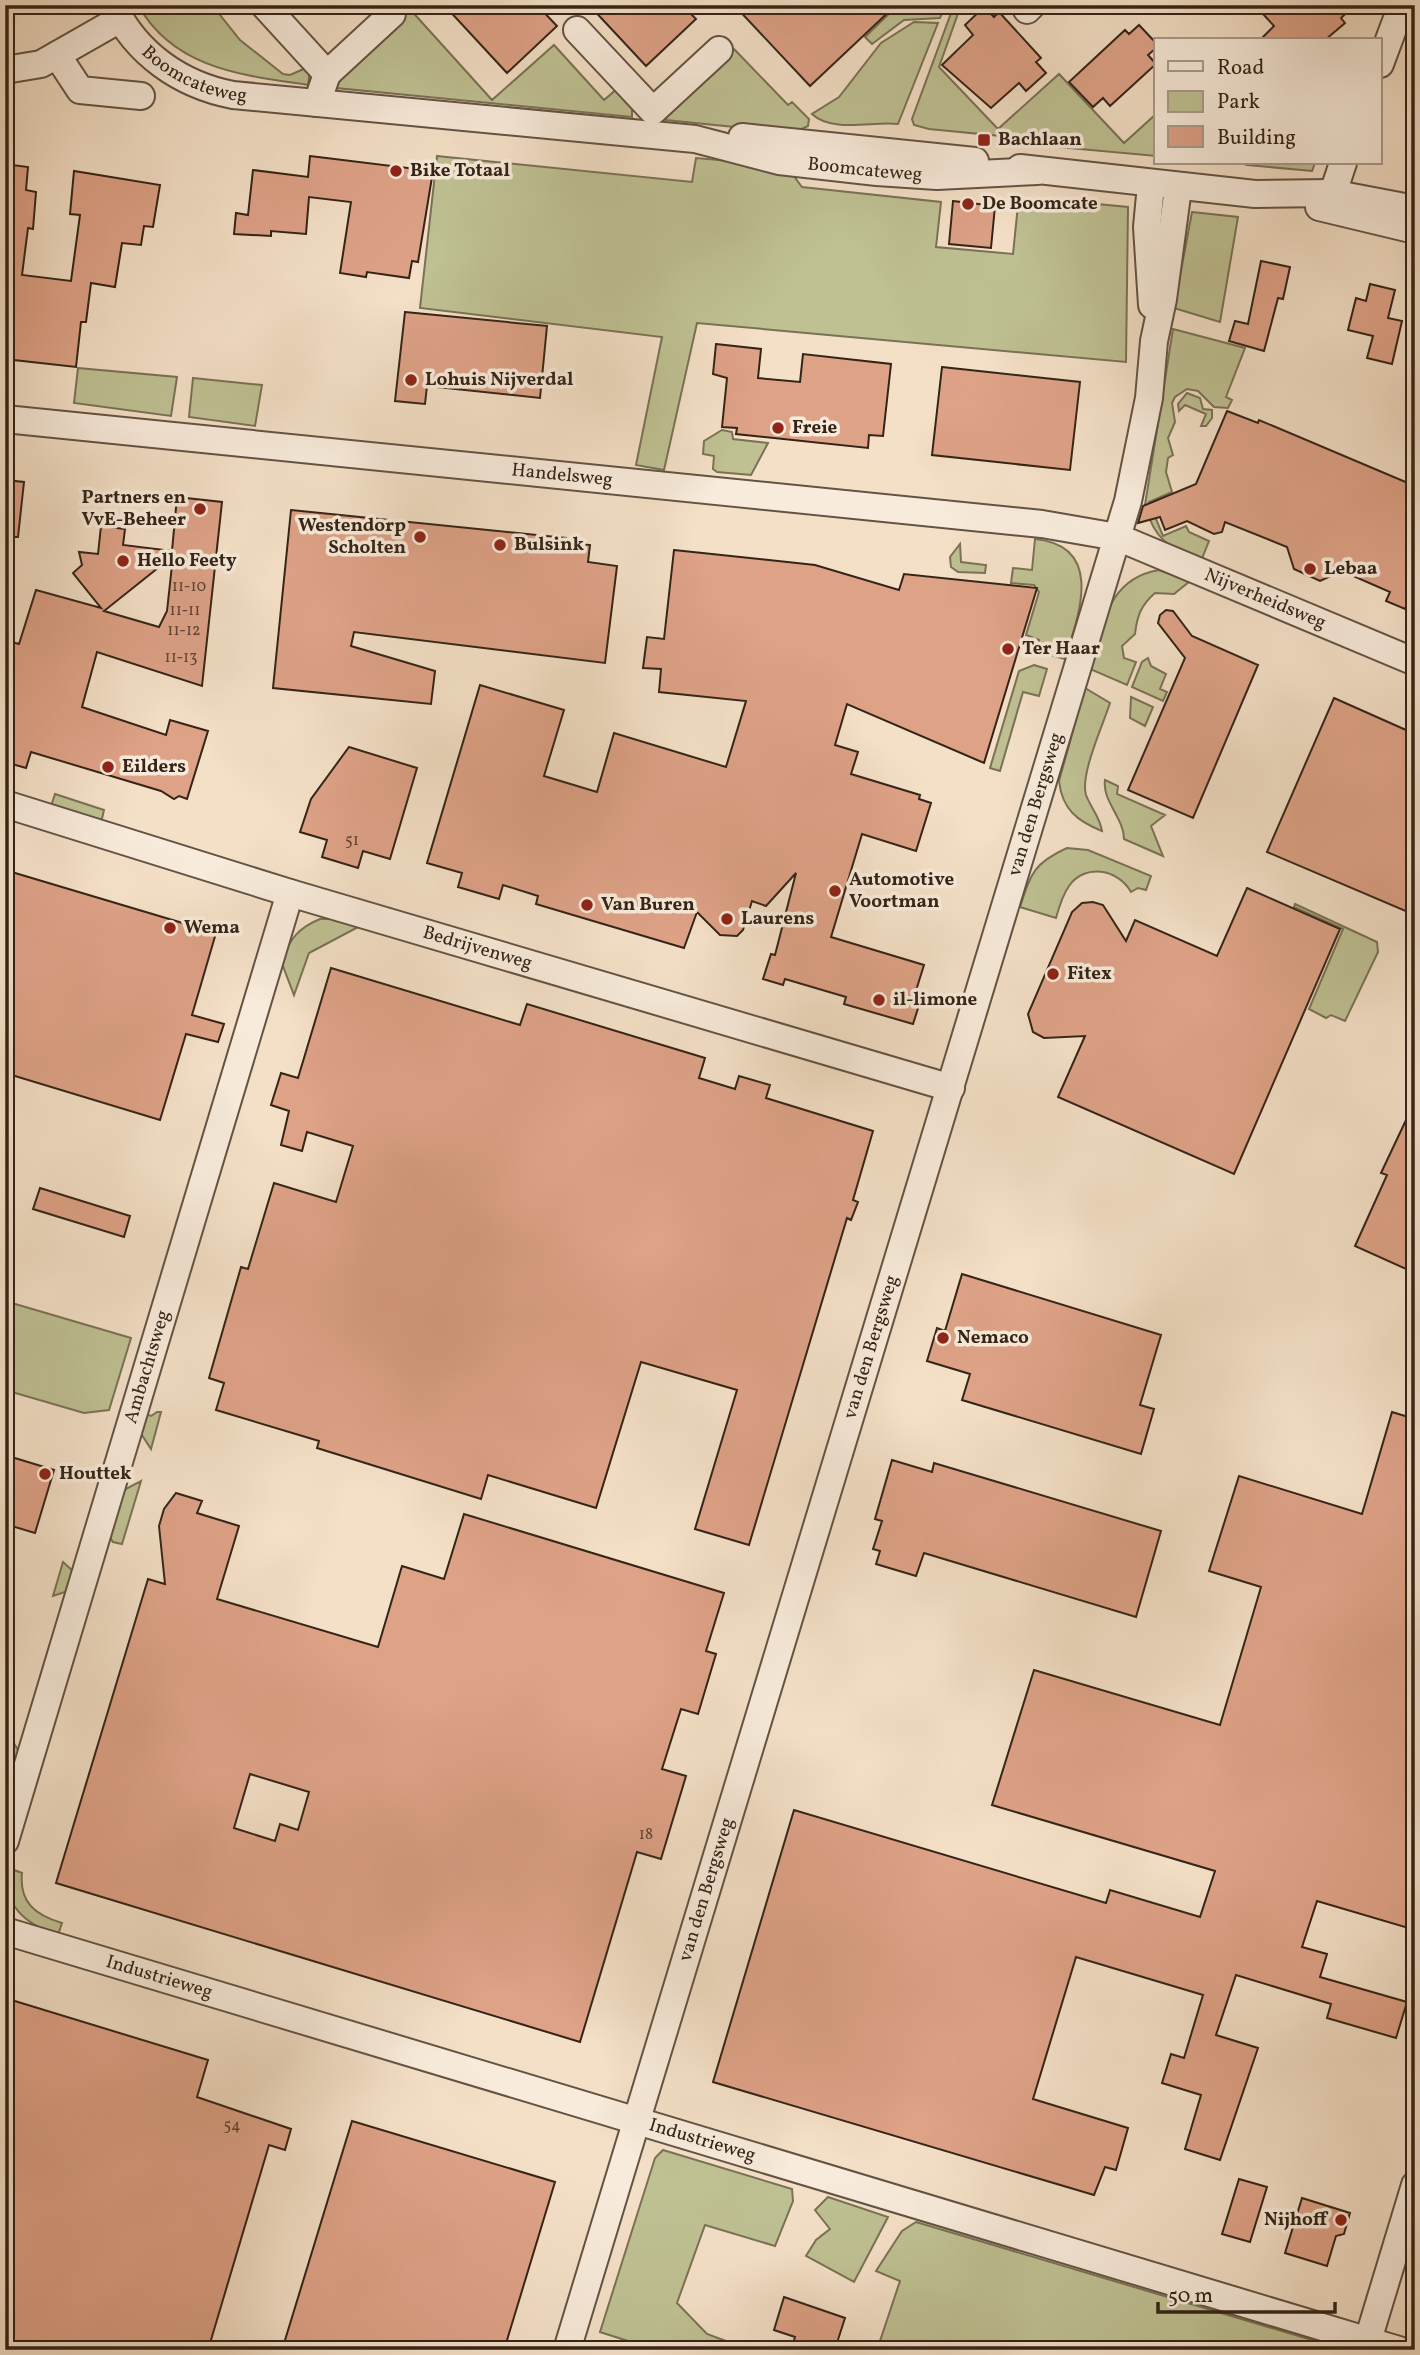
<svg xmlns="http://www.w3.org/2000/svg" width="1420" height="2355" viewBox="0 0 1420 2355" font-family="Vollkorn,serif">
<style>
.green{fill:#bfc193;stroke:#7a7255;stroke-width:2}
.building{fill:#dea287;stroke:#342417;stroke-width:2;fill-rule:evenodd}
.lines{fill:none;stroke-linecap:round;stroke-linejoin:round}
.minor-casing{stroke:#645343;stroke-width:30}
.minor{stroke:#f8ebdb;stroke-width:26}
.poi-dot{fill:#8f2418;stroke:#f8ebdb;stroke-width:2.5}
.labels{text-anchor:middle;dominant-baseline:central;stroke-width:7;stroke-linejoin:round;paint-order:stroke}
.number-label{font-size:16px;fill:#5e4433}
.street-label{font-size:19px;fill:#342417;stroke:#f8ebdb}
.poi-label{font-size:19px;font-weight:bold;fill:#342417;stroke:#f8ebdb;text-anchor:start}
</style>
<rect width="100%" height="100%" fill="#f4e0c7"/>
<filter id="stains"><feTurbulence type="fractalNoise" baseFrequency=".00286" numOctaves="4"/><feColorMatrix values="0 0 0 0 .2 0 0 0 0 .09 0 0 0 0 .02 0 0 0 .5 -.17"/></filter>
<radialGradient id="worn" r=".72"><stop offset=".6" stop-color="#630" stop-opacity="0"/><stop offset="1" stop-color="#630" stop-opacity=".3"/></radialGradient>
<path class="green" d="M 138,5 L 212,5 L 240,40 L 283,74 L 290,75 L 306,68 L 310,71 L 308,85 C 242,75 174,69 138,5 Z
M 898,5 L 945,5 L 940,18 L 904,20 L 872,44 L 865,37 Z
M 954,5 L 961,5 L 939,67 L 998,129 L 1059,74 L 1124,143 L 1156,114 L 1156,156 L 1036,145 L 1011,137 L 929,129 L 914,125 L 912,119 Z
M 408,7 L 492,100 L 554,45 L 604,100 L 618,88 L 632,103 L 632,117 L 336,88 L 337,77 Z
M 914,22 L 938,23 L 898,124 C 873,121 832,133 812,114 L 839,97 L 881,43 Z
M 734,49 L 788,105 L 792,102 L 809,119 L 808,126 L 793,133 L 666,120 L 666,113 Z
M 437,156 L 692,182 L 696,158 L 730,161 L 793,175 L 802,187 L 941,202 L 936,247 L 1013,254 L 1018,205 L 1072,209 L 1087,203 L 1128,207 L 1126,362 L 697,323 L 664,470 L 636,465 L 662,337 L 420,308 Z
M 1249,163 L 1315,163 L 1312,171 L 1247,165 Z
M 1192,212 L 1238,217 L 1220,322 L 1174,308 Z
M 1173,329 L 1245,348 L 1226,397 L 1232,400 L 1228,408 L 1214,407 L 1198,391 L 1187,389 L 1175,397 L 1172,403 L 1175,422 L 1168,438 L 1173,455 L 1168,458 L 1166,472 L 1172,492 L 1149,502 L 1163,536 L 1186,526 L 1189,532 L 1209,541 L 1201,561 C 1169,546 1155,542 1145,505 Z
M 78,368 L 177,377 L 171,416 L 74,403 Z
M 193,378 L 262,385 L 255,426 L 189,417 Z
M 1187,393 L 1200,398 L 1203,409 L 1212,410 L 1212,418 L 1206,426 L 1201,426 L 1206,414 L 1185,405 L 1179,411 L 1178,404 Z
M 722,430 L 732,432 L 733,439 L 768,443 L 751,475 L 717,472 L 713,469 L 714,456 L 703,454 L 704,441 Z
M 1035,539 C 1106,546 1078,617 1065,659 L 1039,652 L 1039,640 L 1026,635 L 1039,592 L 1034,585 L 1011,583 L 1013,568 L 1032,570 Z
M 960,544 L 961,562 L 986,565 L 985,573 L 958,572 L 951,567 L 950,557 Z
M 1159,570 L 1190,581 L 1174,594 L 1155,593 C 1141,605 1137,616 1135,634 L 1122,646 L 1124,658 L 1136,662 L 1127,685 L 1090,669 C 1104,626 1106,579 1159,570 Z
M 1148,658 L 1151,666 L 1166,674 L 1160,689 L 1167,692 L 1163,701 L 1132,687 L 1142,662 Z
M 1034,665 L 1047,669 L 1039,696 L 1023,692 L 1000,771 L 990,768 L 1019,671 Z
M 1085,688 L 1110,703 C 1103,725 1080,774 1086,795 C 1091,808 1100,817 1102,831 C 1077,821 1062,809 1059,781 Z
M 1131,697 L 1153,707 L 1145,726 L 1130,718 Z
M 1105,780 L 1118,786 L 1117,794 L 1165,815 L 1151,826 L 1163,856 L 1124,839 C 1124,818 1102,801 1105,780 Z
M 55,794 L 104,810 L 101,823 L 50,809 Z
M 1067,848 L 1088,850 L 1151,876 L 1146,890 L 1138,888 L 1131,892 C 1118,869 1085,863 1069,886 C 1062,896 1059,907 1056,918 L 1020,907 C 1031,873 1034,863 1067,848 Z
M 1295,904 L 1377,942 L 1378,952 L 1345,1021 L 1331,1015 L 1326,1018 L 1309,1009 L 1343,929 L 1294,907 Z
M 320,919 L 339,919 L 362,925 L 309,953 L 294,995 L 281,961 C 290,939 298,928 320,919 Z
M 5,1301 L 131,1338 L 109,1410 L 84,1413 L 5,1390 Z
M 157,1412 L 161,1412 L 151,1449 L 140,1432 L 146,1414 L 151,1416 Z
M 141,1481 L 122,1544 L 113,1542 L 109,1536 L 122,1491 Z
M 63,1562 L 74,1572 L 68,1591 L 53,1596 Z
M 10,1737 L 20,1753 L 5,1802 L 5,1753 Z
M 9,1868 L 22,1873 C 19,1902 35,1915 62,1923 L 58,1935 C 27,1925 0,1905 9,1868 Z
M 663,2150 L 792,2189 L 793,2201 L 775,2246 L 705,2225 L 677,2303 L 707,2334 L 750,2350 L 656,2350 L 600,2332 L 655,2158 Z
M 828,2197 L 888,2217 L 854,2282 L 806,2256 L 816,2240 L 830,2229 L 815,2210 Z
M 916,2222 L 1342,2349 L 1343,2350 L 877,2350 L 900,2281 L 876,2271 L 902,2231 Z"/>
<path class="building" d="M 444,5 L 537,5 L 557,26 L 507,73 Z
M 589,5 L 682,5 L 696,19 L 646,66 Z
M 734,5 L 896,5 L 810,86 Z
M 1273,5 L 1355,5 L 1341,18 L 1345,23 L 1325,40 L 1260,40 L 1274,26 L 1263,14 Z
M 984,7 L 994,17 L 999,12 L 1041,58 L 1036,62 L 1046,73 L 1026,91 L 1019,83 L 991,108 L 942,65 L 973,35 L 965,25 Z
M 1139,25 L 1156,43 L 1156,48 L 1148,55 L 1156,64 L 1110,106 L 1103,98 L 1093,107 L 1069,82 L 1125,30 L 1129,34 Z
M 310,156 L 433,171 L 418,262 L 412,261 L 409,278 L 367,272 L 366,277 L 340,273 L 351,202 L 309,197 L 306,234 L 271,231 L 271,236 L 234,234 L 236,213 L 248,215 L 253,170 L 308,177 Z
M 5,164 L 28,167 L 26,190 L 36,192 L 33,229 L 28,228 L 22,275 L 71,281 L 80,215 L 70,214 L 74,171 L 160,185 L 153,227 L 144,226 L 141,245 L 122,243 L 115,287 L 91,283 L 86,322 L 81,322 L 76,367 L 5,359 Z
M 953,201 L 995,206 L 991,248 L 949,244 Z
M 1261,261 L 1290,267 L 1283,299 L 1278,298 L 1264,351 L 1229,341 L 1235,321 L 1248,324 Z
M 1370,284 L 1395,290 L 1388,318 L 1402,321 L 1392,364 L 1367,358 L 1373,336 L 1348,330 L 1356,298 L 1366,301 Z
M 405,312 L 547,326 L 540,398 L 427,386 L 425,404 L 395,401 Z
M 716,344 L 761,349 L 758,378 L 800,382 L 803,354 L 891,364 L 883,436 L 869,435 L 868,448 L 736,434 L 737,428 L 722,427 L 727,378 L 713,374 Z
M 942,367 L 1080,382 L 1070,470 L 932,455 Z
M 1227,411 L 1258,423 L 1259,420 L 1415,486 L 1415,602 L 1409,600 L 1405,609 L 1386,601 L 1390,592 L 1342,571 L 1320,581 L 1294,569 L 1287,547 L 1225,522 L 1222,532 L 1214,534 L 1187,521 L 1165,530 L 1160,517 L 1138,523 L 1143,506 L 1196,484 Z
M 5,480 L 24,482 L 18,537 L 5,537 Z
M 177,497 L 222,502 L 202,686 L 97,652 L 82,707 L 166,735 L 170,720 L 208,731 L 187,799 L 179,796 L 174,799 L 161,791 L 31,752 L 26,768 L 5,762 L 5,740 L 13,713 L 5,712 L 5,640 L 19,644 L 36,590 L 101,608 L 73,573 L 82,565 L 79,552 L 98,554 L 101,526 L 125,529 L 123,545 L 172,551 ZM 173,556 L 167,611 L 159,627 L 104,611 Z
M 291,510 L 556,537 L 566,538 L 566,542 L 590,545 L 588,562 L 617,566 L 605,663 L 354,632 L 351,646 L 435,671 L 431,704 L 273,688 Z
M 674,550 L 815,565 L 899,590 L 904,574 L 1037,588 L 984,763 L 847,704 L 835,745 L 858,752 L 851,774 L 920,795 L 919,799 L 931,803 L 916,851 L 862,834 L 831,937 L 924,965 L 914,997 L 921,999 L 913,1024 L 844,1004 L 846,997 L 785,979 L 783,985 L 763,979 L 771,954 L 775,955 L 796,873 L 766,906 L 752,901 L 743,930 L 737,936 L 720,935 L 697,912 L 684,948 L 536,904 L 538,896 L 503,885 L 499,899 L 458,887 L 462,873 L 427,863 L 480,685 L 564,710 L 544,776 L 597,792 L 614,733 L 726,767 L 746,701 L 659,692 L 661,669 L 643,668 L 647,637 L 664,639 Z
M 1166,610 L 1173,611 L 1192,636 L 1258,665 L 1193,818 L 1128,790 L 1185,658 L 1158,623 L 1160,615 Z
M 1334,698 L 1415,734 L 1415,915 L 1267,852 Z
M 349,747 L 417,768 L 390,859 L 363,851 L 358,868 L 322,857 L 327,840 L 300,832 L 311,799 Z
M 5,870 L 216,933 L 192,1015 L 224,1024 L 218,1042 L 186,1034 L 160,1120 L 5,1073 Z
M 1247,888 L 1340,929 L 1234,1174 L 1058,1097 L 1085,1036 L 1044,1038 L 1033,1032 L 1028,1014 L 1072,912 L 1082,903 L 1093,902 L 1103,905 L 1126,941 L 1135,920 L 1217,956 Z
M 331,968 L 520,1025 L 527,1004 L 705,1058 L 699,1078 L 735,1089 L 739,1076 L 770,1085 L 766,1098 L 873,1131 L 853,1200 L 858,1202 L 851,1220 L 847,1218 L 749,1545 L 695,1529 L 737,1390 L 641,1362 L 596,1508 L 488,1475 L 481,1499 L 317,1448 L 319,1441 L 216,1410 L 224,1383 L 209,1378 L 241,1267 L 248,1269 L 274,1183 L 336,1202 L 353,1146 L 307,1132 L 302,1151 L 281,1145 L 289,1111 L 271,1105 L 281,1073 L 298,1078 Z
M 1415,1101 L 1415,1273 L 1355,1246 L 1387,1175 L 1381,1173 Z
M 40,1188 L 130,1216 L 124,1237 L 33,1209 Z
M 962,1274 L 1161,1335 L 1140,1405 L 1154,1409 L 1141,1454 L 962,1400 L 970,1374 L 927,1361 L 937,1328 L 945,1331 Z
M 1392,1412 L 1415,1419 L 1415,1930 L 1317,1901 L 1302,1947 L 1327,1954 L 1320,1977 L 1407,2002 L 1396,2038 L 1327,2018 L 1331,2004 L 1236,1975 L 1216,2035 L 1258,2048 L 1220,2160 L 1185,2149 L 1201,2095 L 1162,2083 L 1171,2054 L 1184,2058 L 1203,1995 L 1076,1957 L 1033,2099 L 1128,2128 L 1116,2170 L 1105,2167 L 1094,2195 L 713,2082 L 794,1810 L 1106,1903 L 1110,1890 L 1200,1917 L 1215,1871 L 992,1805 L 1034,1670 L 1220,1725 L 1261,1587 L 1209,1571 L 1239,1476 L 1362,1514 Z
M 5,1455 L 54,1470 L 35,1533 L 5,1524 Z
M 892,1460 L 932,1472 L 934,1463 L 1161,1531 L 1136,1617 L 924,1553 L 916,1576 L 876,1564 L 880,1551 L 873,1549 L 882,1521 L 875,1519 Z
M 176,1493 L 202,1501 L 197,1513 L 239,1526 L 217,1599 L 378,1647 L 402,1566 L 444,1579 L 464,1514 L 724,1593 L 706,1651 L 716,1654 L 698,1714 L 681,1709 L 662,1769 L 686,1776 L 661,1859 L 637,1852 L 580,2042 L 56,1883 L 148,1579 L 165,1584 L 159,1526 L 164,1509 ZM 250,1774 L 309,1792 L 298,1830 L 280,1824 L 275,1841 L 234,1828 Z
M 5,1998 L 208,2060 L 197,2097 L 291,2129 L 285,2150 L 269,2145 L 208,2350 L 5,2350 Z
M 352,2121 L 555,2182 L 504,2350 L 282,2350 Z
M 1239,2179 L 1267,2187 L 1250,2242 L 1222,2234 Z
M 1302,2198 L 1350,2213 L 1344,2234 L 1336,2236 L 1327,2266 L 1285,2253 Z
M 784,2297 L 845,2318 L 835,2349 L 818,2343 L 816,2350 L 791,2350 L 795,2337 L 774,2330 Z"/>
<g class="lines">
<defs>
<g id="minor">
<path id="s1" d="M 113,5 C 136,54 181,85 233,95 L 695,139 L 779,161 L 877,172 L 937,176 L 1037,171"/>
<path d="M 264,5 L 327,74 L 317,103"/>
<path d="M 1027,10 L 1032,5"/>
<path d="M 577,30 L 653,111 L 719,50"/>
<path d="M 57,55 L 80,90 L 141,96"/>
<path d="M 1380,64 L 1402,5"/>
<path d="M 5,70 L 41,64 L 120,19"/>
<path d="M 327,74 L 392,14"/>
<path d="M 742,137 L 975,161"/>
<path d="M 1020,168 L 1255,194 L 1331,193 L 1415,209"/>
<path d="M 1151,185 L 1147,227 L 1152,305"/>
<path d="M 1319,207 L 1415,230"/>
<path d="M 1328,208 L 1343,163"/>
<path id="s2" d="M 5,419 L 1042,524 L 1117,537 L 1415,662"/>
<path id="s3" d="M 5,804 L 290,893 L 951,1088"/>
<path id="s4" d="M 5,1841 L 290,893"/>
<path id="s5" d="M 5,1931 L 1399,2350"/>
<path id="s6" d="M 567,2350 L 1128,501 L 1149,398 L 1154,341 L 1163,299 L 1178,188"/>
<path d="M 1365,2350 L 1415,2185"/>
</g>
</defs>
<use href="#minor" class="minor-casing"/>
<use href="#minor" class="minor"/>
</g>
<g class="poi-dot">
<rect x="977" y="133" width="14" height="14" rx="3.5"/>
<circle cx="396" cy="171" r="7"/>
<circle cx="968" cy="204" r="7"/>
<circle cx="411" cy="380" r="7"/>
<circle cx="778" cy="428" r="7"/>
<circle cx="200" cy="509" r="7"/>
<circle cx="420" cy="537" r="7"/>
<circle cx="500" cy="545" r="7"/>
<circle cx="123" cy="561" r="7"/>
<circle cx="1310" cy="569" r="7"/>
<circle cx="1008" cy="649" r="7"/>
<circle cx="108" cy="767" r="7"/>
<circle cx="835" cy="891" r="7"/>
<circle cx="587" cy="905" r="7"/>
<circle cx="727" cy="919" r="7"/>
<circle cx="170" cy="928" r="7"/>
<circle cx="1053" cy="974" r="7"/>
<circle cx="879" cy="1000" r="7"/>
<circle cx="943" cy="1338" r="7"/>
<circle cx="45" cy="1474" r="7"/>
<circle cx="1341" cy="2220" r="7"/>
</g>
<g class="labels">
<g class="number-label">
<text x="189" y="587">11-10</text>
<text x="185" y="611">11-11</text>
<text x="184" y="631">11-12</text>
<text x="181" y="658">11-13</text>
<text x="352" y="841">51</text>
<text x="646" y="1835">18</text>
<text x="232" y="2126">54</text>
</g>
<g class="street-label">
<text stroke="none"><textPath href="#s1" startOffset="112">Boomcateweg</textPath></text>
<text stroke="none"><textPath href="#s1" startOffset="793">Boomcateweg</textPath></text>
<text stroke="none"><textPath href="#s2" startOffset="560">Handelsweg</textPath></text>
<text stroke="none"><textPath href="#s2" startOffset="1279">Nijverheidsweg</textPath></text>
<text stroke="none"><textPath href="#s6" startOffset="1615">van den Bergsweg</textPath></text>
<text stroke="none"><textPath href="#s3" startOffset="494">Bedrijvenweg</textPath></text>
<text stroke="none"><textPath href="#s6" startOffset="1048">van den Bergsweg</textPath></text>
<text stroke="none"><textPath href="#s4" startOffset="495">Ambachtsweg</textPath></text>
<text stroke="none"><textPath href="#s6" startOffset="481">van den Bergsweg</textPath></text>
<text stroke="none"><textPath href="#s5" startOffset="161">Industrieweg</textPath></text>
<text stroke="none"><textPath href="#s5" startOffset="728">Industrieweg</textPath></text>
</g>
<g class="poi-label">
<text x="998" y="140">Bachlaan</text>
<text x="410" y="171">Bike Totaal</text>
<text x="982" y="204">De Boomcate</text>
<text x="425" y="380">Lohuis Nijverdal</text>
<text x="792" y="428">Freie</text>
<text x="186" y="498" text-anchor="end">Partners en<tspan x="186" dy="22">VvE-Beheer</tspan></text>
<text x="406" y="526" text-anchor="end">Westendorp<tspan x="406" dy="22">Scholten</tspan></text>
<text x="514" y="545">Bulsink</text>
<text x="137" y="561">Hello Feety</text>
<text x="1324" y="569">Lebaa</text>
<text x="1022" y="649">Ter Haar</text>
<text x="122" y="767">Eilders</text>
<text x="849" y="880">Automotive<tspan x="849" dy="22">Voortman</tspan></text>
<text x="601" y="905">Van Buren</text>
<text x="741" y="919">Laurens</text>
<text x="184" y="928">Wema</text>
<text x="1067" y="974">Fitex</text>
<text x="893" y="1000">il-limone</text>
<text x="957" y="1338">Nemaco</text>
<text x="59" y="1474">Houttek</text>
<text x="1327" y="2220" text-anchor="end">Nijhoff</text>
</g>
</g>
<rect width="1420" height="2355" fill="none" stroke="#f4e0c7" stroke-width="28"/>
<rect x="7" y="7" width="1406" height="2341" fill="none" stroke="#342417" stroke-width="3.5"/>
<rect x="14" y="14" width="1392" height="2327" fill="none" stroke="#342417" stroke-width="2"/>
<rect x="1154" y="38" width="228" height="126" fill="#f8ebdb" stroke="#aa9b8d" stroke-width="2"/>
<rect x="1168" y="61" width="35" height="10" fill="#f8ebdb" stroke="#aa9b8d" stroke-width="2"/>
<text x="1217" y="74" font-size="21" fill="#342417">Road</text>
<rect x="1168" y="91" width="35" height="21" fill="#bfc193" stroke="#aa9b8d" stroke-width="2"/>
<text x="1217" y="108" font-size="21" fill="#342417">Park</text>
<rect x="1168" y="126" width="35" height="21" fill="#dea287" stroke="#aa9b8d" stroke-width="2"/>
<text x="1217" y="144" font-size="21" fill="#342417">Building</text>
<path d="M1158 2302v10h177v-10" fill="none" stroke="#342417" stroke-width="3.5"/>
<text x="1168" y="2302" font-size="21" fill="#342417" stroke="#f8ebdb" stroke-width="5" paint-order="stroke">50 m</text>
<rect width="100%" height="100%" filter="url(#stains)"/>
<rect width="100%" height="100%" fill="url(#worn)"/>
</svg>
